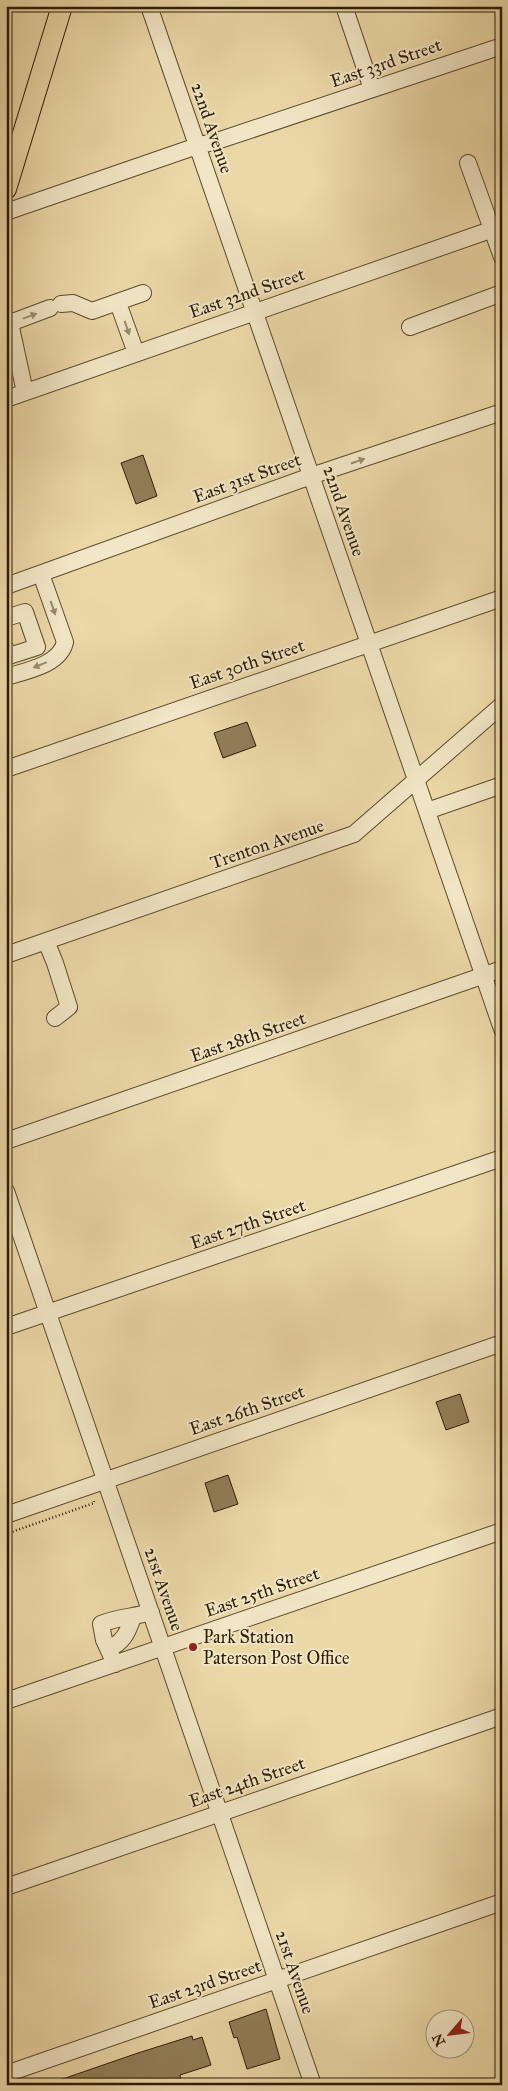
<svg xmlns="http://www.w3.org/2000/svg" width="508" height="2091" viewBox="0 0 508 2091" font-family="'IM FELL Great Primer',serif">
<style>
.building{fill:#907e58;stroke:#2d1c03}
.lines{fill:none;stroke-linecap:round;stroke-linejoin:round}
.minor-casing{stroke:#5c4b2c;stroke-width:18}
.major-casing{stroke:#2d1c03;stroke-width:22}
.path{stroke:#2d1c03;stroke-width:2.5;stroke-dasharray:1 2.5;stroke-linecap:butt}
.minor{stroke:#f2e6c6;stroke-width:16}
.major{stroke:#ebd8a7;stroke-width:20}
.oneway{fill:#998b6e}
.poi-dot{fill:#8f2418;stroke:#f2e6c6;stroke-width:2}
.labels{text-anchor:middle;dominant-baseline:central;stroke-width:4;stroke-linejoin:round;paint-order:stroke}
.street-label{font-size:18px;fill:#2d1c03;stroke:#f2e6c6}
.poi-label{font-size:18px;fill:#2d1c03;stroke:#f2e6c6;text-anchor:start}
</style>
<rect width="100%" height="100%" fill="#ebd8a7"/>
<filter id="stains"><feTurbulence type="fractalNoise" baseFrequency=".004" numOctaves="4"/><feColorMatrix values="0 0 0 0 .2 0 0 0 0 .09 0 0 0 0 .02 0 0 0 .5 -.17"/></filter>
<radialGradient id="worn" r=".72"><stop offset=".6" stop-color="#630" stop-opacity="0"/><stop offset="1" stop-color="#630" stop-opacity=".3"/></radialGradient>
<path class="building" d="M 143,455 L 157,496 L 136,504 L 121,463 Z
M 247,722 L 256,746 L 223,758 L 214,733 Z
M 460,1394 L 469,1422 L 446,1430 L 436,1402 Z
M 228,1475 L 238,1504 L 214,1512 L 205,1483 Z
M 266,2009 L 280,2059 L 247,2069 L 237,2037 L 234,2038 L 229,2022 Z
M 192,2036 L 193,2040 L 202,2037 L 211,2065 L 180,2075 L 181,2085 L 52,2085 L 51,2083 L 138,2053 Z"/>
<g class="lines">
<defs>
<path id="minor" d="M 149,6 L 502,1029
M 344,6 L 372,89
M 468,163 L 502,257
M 6,212 L 197,146 L 220,140 L 502,46
M 118,303 L 136,353
M 61,304 L 73,303 L 92,311 L 143,293
M 6,318 L 10,323 L 25,392
M 10,323 L 50,308
M 410,327 L 502,293
M 6,399 L 502,226
M 6,586 L 311,476 L 502,412
M 6,618 L 25,612 L 37,647 L 9,656 L 6,649
M 6,677 C 26,671 60,665 65,642 L 41,574
M 6,769 L 502,598
M 427,811 L 502,785
M 46,941 L 55,963 L 69,1007 L 55,1018
M 6,955 L 354,834 L 502,705
M 6,1141 L 502,969
M 6,1191 L 313,2085
M 6,1327 L 502,1158
M 6,1515 L 502,1343
M 108,1649 C 123,1643 128,1632 133,1617
M 115,1664 L 104,1640 L 101,1624 C 118,1617 134,1617 151,1612
M 6,1701 L 502,1531
M 6,1887 L 502,1716
M 6,2074 L 502,1902"/>
<path id="major" d="M 6,189 L 62,6"/>
</defs>
<use href="#minor" class="minor-casing"/>
<use href="#major" class="major-casing"/>
<path class="path" d="M 6,1534 L 94,1503 L 94,1501"/>
<use href="#minor" class="minor"/>
<use href="#major" class="major"/>
</g>
<defs><path id="oneway-solid" d="M-6-.8H1V-3.2L6.5 0L1 3.2V.8H-6Z" transform="scale(1.25)"/></defs>
<g class="oneway">
<use href="#oneway-solid" transform="translate(30 316) rotate(-20)"/>
<use href="#oneway-solid" transform="translate(127 328) rotate(71)"/>
<use href="#oneway-solid" transform="translate(358 461) rotate(-19)"/>
<use href="#oneway-solid" transform="translate(53 608) rotate(71)"/>
<use href="#oneway-solid" transform="translate(40 665) rotate(158)"/>
</g>
<circle class="poi-dot" cx="193" cy="1647" r="5"/>
<g class="labels">
<g class="street-label">
<text transform="translate(386 63) rotate(-19)">East 33rd Street</text>
<text transform="translate(212 128) rotate(71)">22nd Avenue</text>
<text transform="translate(247 293) rotate(-19)">East 32nd Street</text>
<text transform="translate(247 478) rotate(-20)">East 31st Street</text>
<text transform="translate(344 511) rotate(71)">22nd Avenue</text>
<text transform="translate(247 664) rotate(-19)">East 30th Street</text>
<text transform="translate(267 844) rotate(-19)">Trenton Avenue</text>
<text transform="translate(248 1037) rotate(-19)">East 28th Street</text>
<text transform="translate(248 1224) rotate(-19)">East 27th Street</text>
<text transform="translate(247 1410) rotate(-19)">East 26th Street</text>
<text transform="translate(164 1589) rotate(71)">21st Avenue</text>
<text transform="translate(262 1592) rotate(-19)">East 25th Street</text>
<text transform="translate(247 1782) rotate(-19)">East 24th Street</text>
<text transform="translate(295 1972) rotate(71)">21st Avenue</text>
<text transform="translate(205 1984) rotate(-19)">East 23rd Street</text>
</g>
<g class="poi-label">
<text x="203" y="1637">Park Station<tspan x="203" dy="21">Paterson Post Office</tspan></text>
</g>
</g>
<rect width="508" height="2091" fill="none" stroke="#ebd8a7" stroke-width="25"/>
<rect x="8" y="8" width="493" height="2076" fill="none" stroke="#2d1c03" stroke-width="2.5"/>
<rect x="12" y="12" width="483" height="2066" fill="none" stroke="#2d1c03"/>
<g transform="translate(450 2034) rotate(242)"><circle r="24" fill="#f2e6c6" stroke="#a39578"/>
<path d="M0-4L9 19L0 12L-9 19Z" fill="#8f2418"/>
<text y="-8" font-size="14" font-weight="bold" text-anchor="middle" fill="#2d1c03">N</text>
</g>
<rect width="100%" height="100%" filter="url(#stains)"/>
<rect width="100%" height="100%" fill="url(#worn)"/>
</svg>
